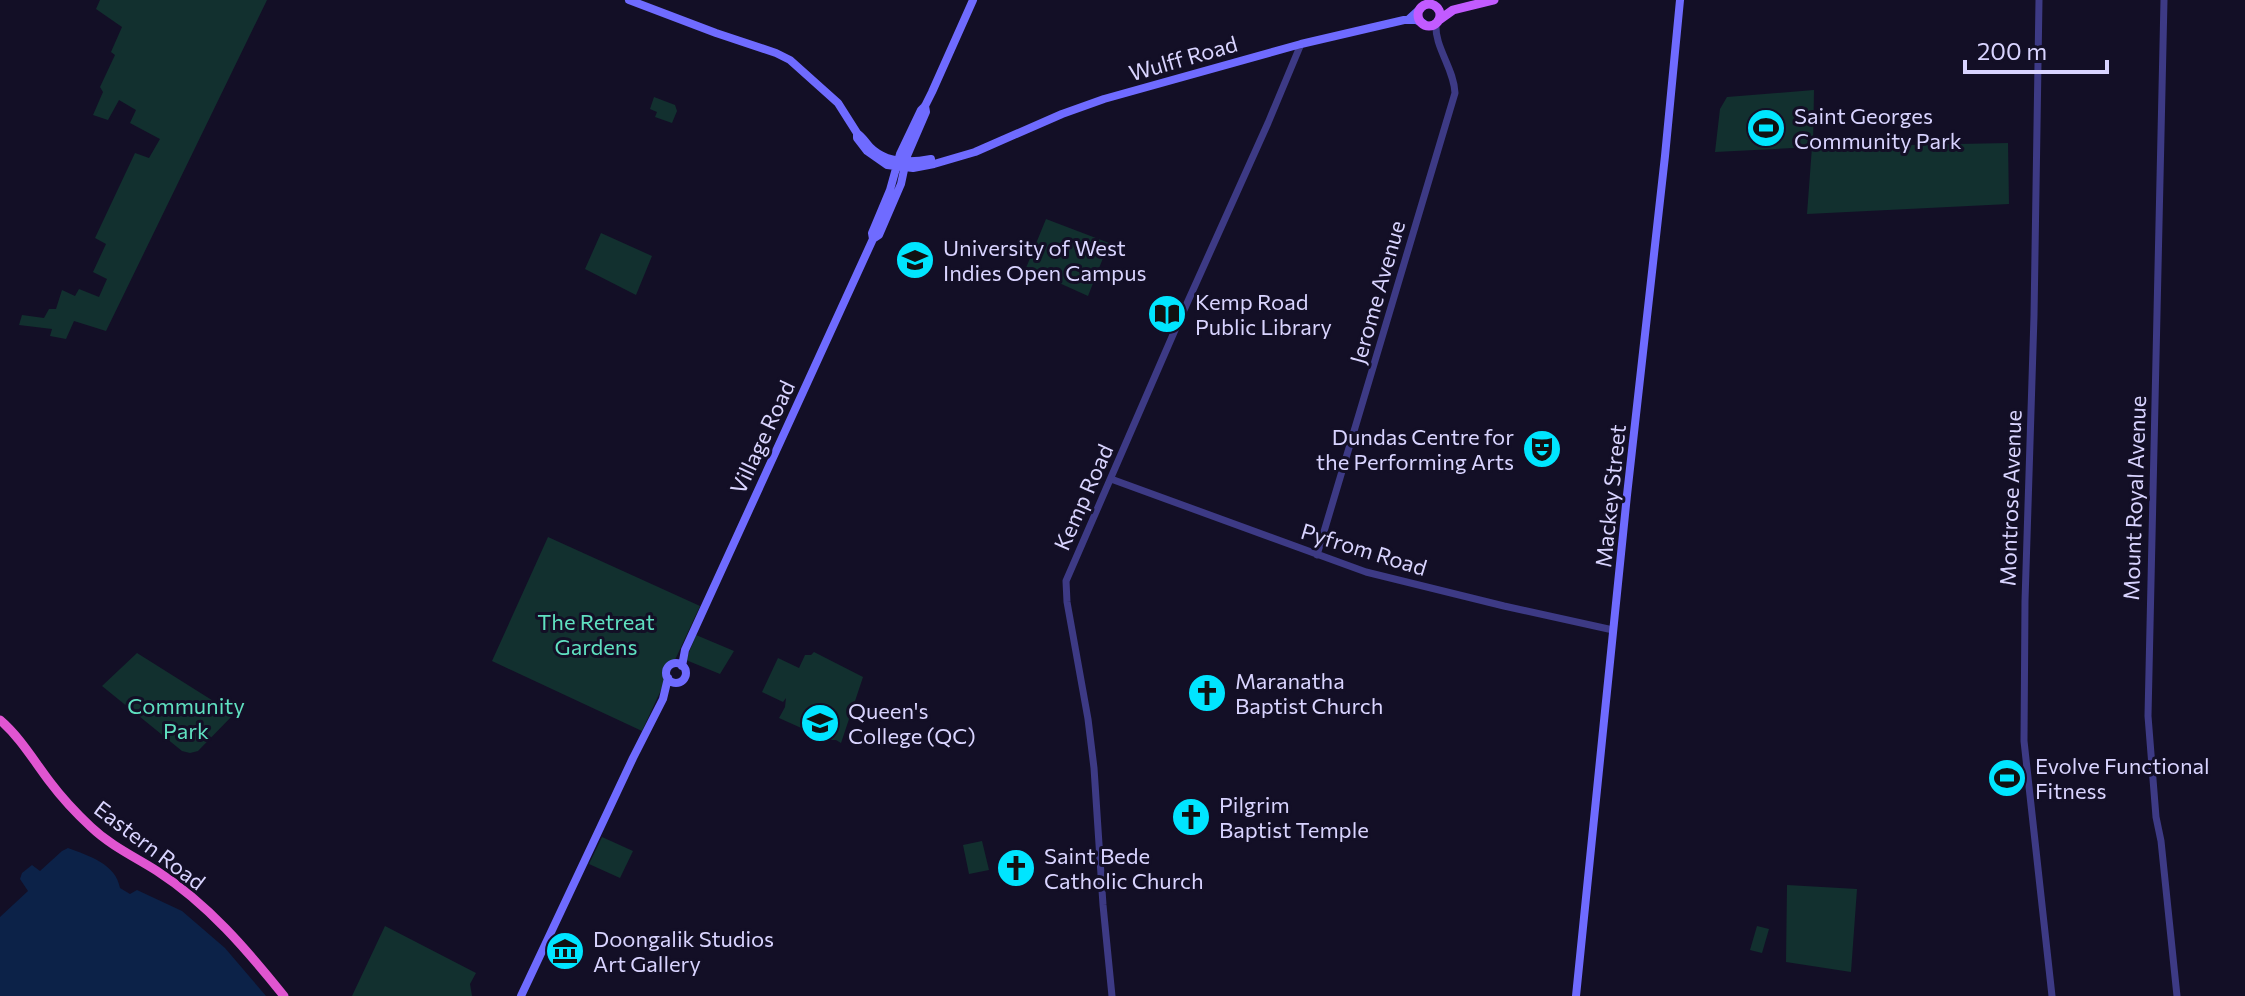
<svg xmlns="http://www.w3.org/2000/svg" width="2245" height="996" viewBox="0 0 2245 996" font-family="Commissioner,sans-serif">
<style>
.green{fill:#12302f}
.water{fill:#0c2248}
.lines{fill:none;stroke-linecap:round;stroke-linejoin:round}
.tertiary{stroke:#3d3a85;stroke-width:7}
.secondary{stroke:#6f6bff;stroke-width:8}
.primary{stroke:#c25bff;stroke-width:9}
.trunk{stroke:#e055d1;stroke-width:9}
.labels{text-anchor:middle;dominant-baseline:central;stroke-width:6;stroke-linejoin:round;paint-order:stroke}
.street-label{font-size:22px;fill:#d9d4ff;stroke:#130f26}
.poi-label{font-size:22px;fill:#d9d4ff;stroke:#130f26;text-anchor:start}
.park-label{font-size:22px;fill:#5fe0c0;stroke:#130f26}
</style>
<rect width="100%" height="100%" fill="#130f26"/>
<path class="green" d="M 100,0 L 267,0 L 106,331 L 74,321 L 66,339 L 50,336 L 52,329 L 19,325 L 22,315 L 44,318 L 49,309 L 56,309 L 62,290 L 75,296 L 79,289 L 99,297 L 107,279 L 93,272 L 106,244 L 95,238 L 135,153 L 149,158 L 160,139 L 130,123 L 136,110 L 119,100 L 108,120 L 93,115 L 103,92 L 100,87 L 115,55 L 111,52 L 122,27 L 96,9 Z
M 1814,90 L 1813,147 L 2008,143 L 2009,204 L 1807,214 L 1812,147 L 1715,152 L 1720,109 L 1727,97 Z
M 654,97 L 675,105 L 677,111 L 672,123 L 655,117 L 657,112 L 650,109 Z
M 1046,219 L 1109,243 L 1088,296 L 1026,268 Z
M 601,233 L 652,256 L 636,295 L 585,269 Z
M 548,537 L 700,606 L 642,731 L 492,661 Z
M 696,635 L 734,651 L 720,674 L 686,660 Z
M 814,652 L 863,677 L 841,743 L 836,740 L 828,740 L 779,718 L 785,707 L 786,698 L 783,702 L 762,692 L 778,658 L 799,668 L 805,655 L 811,655 Z
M 137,653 L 234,714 L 198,751 L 190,753 L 182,751 L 102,686 Z
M 602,837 L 633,851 L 620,878 L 589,864 Z
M 982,841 L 989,870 L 969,874 L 963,845 Z
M 1787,885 L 1857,889 L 1851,972 L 1786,962 Z
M 385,926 L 476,973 L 470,984 L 472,996 L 352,996 Z
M 1757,926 L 1769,929 L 1762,953 L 1750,950 Z"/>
<path class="water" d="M 68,848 C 89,856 116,864 120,888 L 130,894 L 137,890 L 182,911 L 225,948 L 266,996 L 0,996 L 0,917 L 28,891 L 20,879 L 22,873 L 32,865 L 40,871 L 62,851 Z"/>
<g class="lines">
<path class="tertiary" d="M 2039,0 L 2034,316 L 2025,601 L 2024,741 L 2052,996
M 2164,0 L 2148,716 L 2156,817 L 2161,841 L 2177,996
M 1111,479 L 1366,572 L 1504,606 L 1613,630
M 1317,555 L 1455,93 C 1454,68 1434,47 1436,23
M 1112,996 L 1103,905 L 1094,768 L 1088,719 L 1067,602 L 1066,581 L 1175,330 L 1268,123 L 1301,44"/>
<path class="secondary" d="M 629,0 L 716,33 L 776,53 L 790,60 L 838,103 L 857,133 L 857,138 L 867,151 L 887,165 L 913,168 L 934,164 L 975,152 L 1062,114 L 1104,99 L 1301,44 L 1404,20 L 1416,20 L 1423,23
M 1409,19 L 1421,8
M 857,133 C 863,137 865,142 870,147 C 886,163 911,163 931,159
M 873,239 L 872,233 L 890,190 L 900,154 L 921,110 L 925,106 L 932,92 L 973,0
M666 673a10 10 0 1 1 20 0a10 10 0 1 1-20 0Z
M 682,666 L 685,650 L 873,239 L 879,235 L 901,184 L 907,156 L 926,112 L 925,106
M 521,996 L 633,758 L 663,699 L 668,678
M 1576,996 L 1627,495 L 1665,156 L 1680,0"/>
<path class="primary" d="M1418 15a11 11 0 1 1 22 0a11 11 0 1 1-22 0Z
M 1439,20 L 1453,10 L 1494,0"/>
<path class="trunk" d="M 0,720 C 20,737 34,761 50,782 C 62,798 76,813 91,827 C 111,846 135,857 157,871 C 208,904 247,950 284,996"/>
</g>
<defs>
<symbol id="stadium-disc" viewBox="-11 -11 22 22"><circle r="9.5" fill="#00e5ff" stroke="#130f26"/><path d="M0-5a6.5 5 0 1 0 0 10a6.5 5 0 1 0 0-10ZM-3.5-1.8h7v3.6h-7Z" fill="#111"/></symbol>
<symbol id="university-disc" viewBox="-11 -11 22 22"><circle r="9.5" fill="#00e5ff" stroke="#130f26"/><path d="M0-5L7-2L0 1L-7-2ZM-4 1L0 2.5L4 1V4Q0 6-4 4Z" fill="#111"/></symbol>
<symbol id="library-disc" viewBox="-11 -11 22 22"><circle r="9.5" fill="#00e5ff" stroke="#130f26"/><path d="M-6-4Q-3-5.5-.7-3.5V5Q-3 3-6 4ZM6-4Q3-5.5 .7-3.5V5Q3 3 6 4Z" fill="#111"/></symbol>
<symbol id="theatre-disc" viewBox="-11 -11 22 22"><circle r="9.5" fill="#00e5ff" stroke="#130f26"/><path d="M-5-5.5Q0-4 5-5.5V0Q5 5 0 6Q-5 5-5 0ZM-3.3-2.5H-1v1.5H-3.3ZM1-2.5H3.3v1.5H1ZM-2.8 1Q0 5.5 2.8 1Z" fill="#111"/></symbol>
<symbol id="church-disc" viewBox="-11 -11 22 22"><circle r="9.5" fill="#00e5ff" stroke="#130f26"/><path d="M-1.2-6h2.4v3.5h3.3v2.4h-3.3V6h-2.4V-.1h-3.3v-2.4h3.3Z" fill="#111"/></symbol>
<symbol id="school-disc" viewBox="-11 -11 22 22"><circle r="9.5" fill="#00e5ff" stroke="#130f26"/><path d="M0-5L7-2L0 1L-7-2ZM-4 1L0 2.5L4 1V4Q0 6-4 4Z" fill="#111"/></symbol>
<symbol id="museum-disc" viewBox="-11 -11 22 22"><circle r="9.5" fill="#00e5ff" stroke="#130f26"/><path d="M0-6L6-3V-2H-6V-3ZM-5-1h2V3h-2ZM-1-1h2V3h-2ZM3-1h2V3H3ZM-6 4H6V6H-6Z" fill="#111"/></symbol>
</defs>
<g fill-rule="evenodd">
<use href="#stadium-disc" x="1744" y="106" width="44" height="44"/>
<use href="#university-disc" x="893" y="238" width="44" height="44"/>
<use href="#library-disc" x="1145" y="292" width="44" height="44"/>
<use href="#theatre-disc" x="1520" y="427" width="44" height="44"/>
<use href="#church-disc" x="1185" y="671" width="44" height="44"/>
<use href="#school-disc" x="798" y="701" width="44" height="44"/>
<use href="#stadium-disc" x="1985" y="756" width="44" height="44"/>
<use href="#church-disc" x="1169" y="795" width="44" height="44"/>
<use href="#church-disc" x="994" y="846" width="44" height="44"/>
<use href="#museum-disc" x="543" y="929" width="44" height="44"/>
</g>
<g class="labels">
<g class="street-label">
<text transform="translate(1183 58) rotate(-16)">Wulff Road</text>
<text transform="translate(1377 292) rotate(-74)">Jerome Avenue</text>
<text transform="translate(762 437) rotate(-65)">Village Road</text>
<text transform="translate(1610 496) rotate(-84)">Mackey Street</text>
<text transform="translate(1083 497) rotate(-66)">Kemp Road</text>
<text transform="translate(2010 498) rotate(-88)">Montrose Avenue</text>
<text transform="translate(2134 498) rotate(-88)">Mount Royal Avenue</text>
<text transform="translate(1364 549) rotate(17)">Pyfrom Road</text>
<text transform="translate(150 845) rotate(37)">Eastern Road</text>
</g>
<g class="poi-label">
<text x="1794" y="115">Saint Georges<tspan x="1794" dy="25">Community Park</tspan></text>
<text x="943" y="247">University of West<tspan x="943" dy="25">Indies Open Campus</tspan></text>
<text x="1195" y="301">Kemp Road<tspan x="1195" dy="25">Public Library</tspan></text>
<text x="1514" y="436" text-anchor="end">Dundas Centre for<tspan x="1514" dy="25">the Performing Arts</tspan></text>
<text x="1235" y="680">Maranatha<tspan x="1235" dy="25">Baptist Church</tspan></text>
<text x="848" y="710">Queen's<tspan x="848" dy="25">College (QC)</tspan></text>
<text x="2035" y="765">Evolve Functional<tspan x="2035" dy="25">Fitness</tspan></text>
<text x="1219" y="804">Pilgrim<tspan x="1219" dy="25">Baptist Temple</tspan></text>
<text x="1044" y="855">Saint Bede<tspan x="1044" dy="25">Catholic Church</tspan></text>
<text x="593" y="938">Doongalik Studios<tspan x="593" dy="25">Art Gallery</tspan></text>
</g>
<g class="park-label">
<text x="596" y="621">The Retreat<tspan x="596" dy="25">Gardens</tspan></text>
<text x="186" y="705">Community<tspan x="186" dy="25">Park</tspan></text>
</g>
</g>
<path d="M1965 60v12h142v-12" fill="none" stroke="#d9d4ff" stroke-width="4"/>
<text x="1977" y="60" font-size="24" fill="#d9d4ff" stroke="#130f26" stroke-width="6" paint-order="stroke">200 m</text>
</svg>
